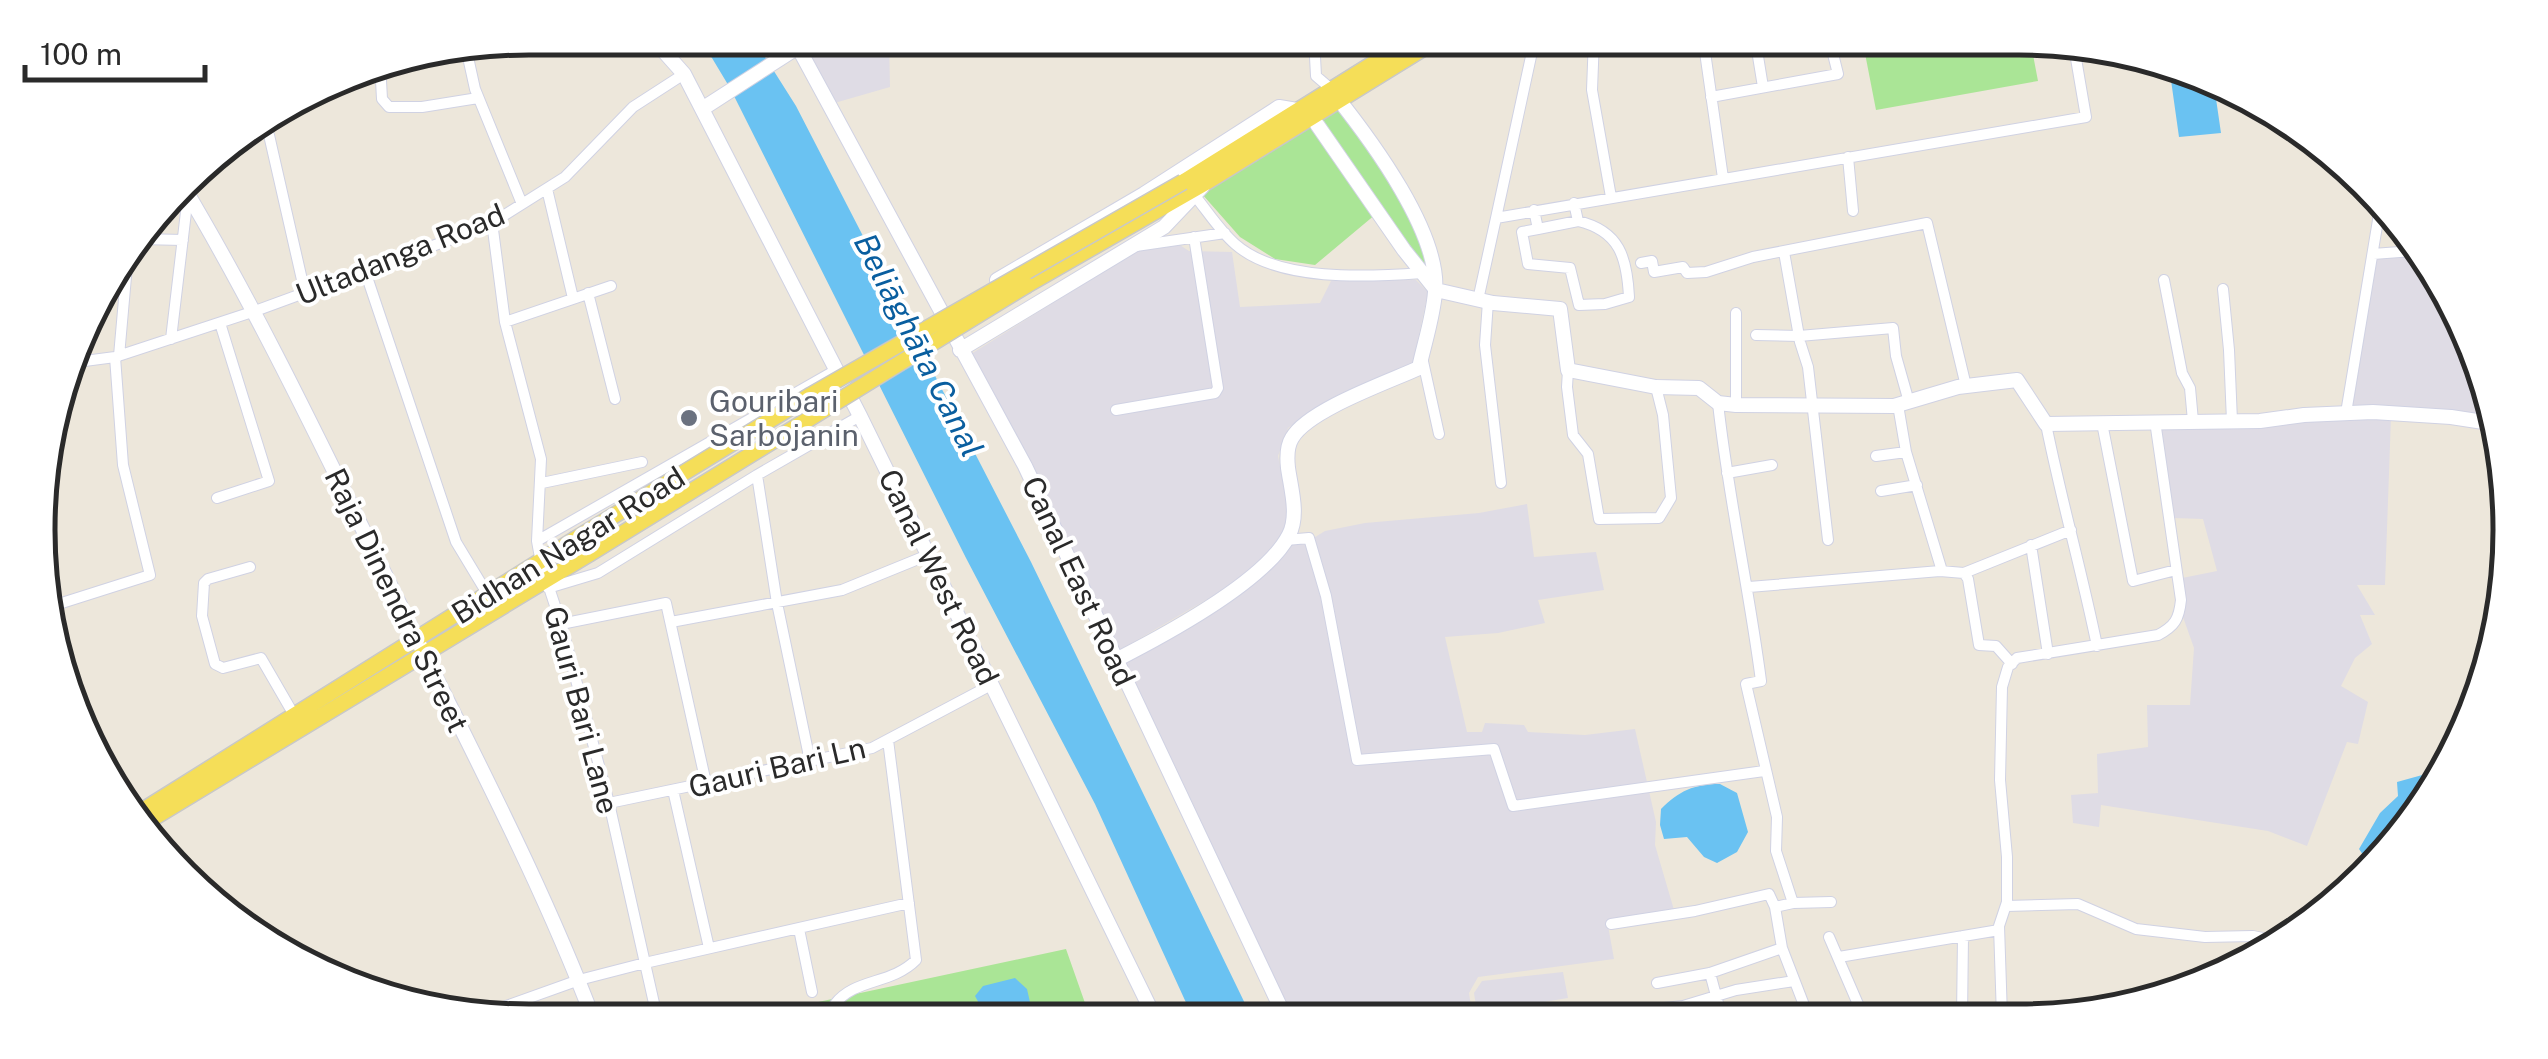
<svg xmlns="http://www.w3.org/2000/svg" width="2548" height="1059" viewBox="0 0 2548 1059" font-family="'Public Sans',sans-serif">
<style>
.industrial{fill:#dfdce5}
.green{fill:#aae596}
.water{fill:#6ac2f2}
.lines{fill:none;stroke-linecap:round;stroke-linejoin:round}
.street-casing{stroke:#d0d2e3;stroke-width:12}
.secondary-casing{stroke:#d0d2e3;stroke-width:16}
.primary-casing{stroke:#c8c8c8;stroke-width:18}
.street{stroke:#fff;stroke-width:10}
.secondary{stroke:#fff;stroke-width:14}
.primary{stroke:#f5de58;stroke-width:15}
.tram{stroke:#9e9fb5;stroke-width:2.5}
.primary-bridge-casing{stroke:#c8c8c8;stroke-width:18;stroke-linecap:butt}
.primary-bridge{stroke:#f5de58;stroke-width:15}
.worship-dot{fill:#6b7280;stroke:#fff;stroke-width:4}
.labels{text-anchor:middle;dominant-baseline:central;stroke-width:8;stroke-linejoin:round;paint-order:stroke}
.street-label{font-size:30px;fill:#2a2a2a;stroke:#fff}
.worship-label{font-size:30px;fill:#5b616d;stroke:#fff;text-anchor:start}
.water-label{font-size:32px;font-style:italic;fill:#095e9f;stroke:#fff}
.rim{fill:none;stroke:#2a2a2a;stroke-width:5}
</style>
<rect width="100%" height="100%" fill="#ede7db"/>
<path class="industrial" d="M 798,38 L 889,38 L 890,87 L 831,104 Z
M 1163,234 L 1189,251 L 1232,252 L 1240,307 L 1320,303 L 1331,281 L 1416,280 L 1428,292 L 1413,363 L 1320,406 L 1288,428 L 1278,456 L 1287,501 L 1287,527 L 1278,543 L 1242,579 L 1118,651 L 971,354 Z
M 2416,255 L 2459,311 L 2488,417 L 2349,411 L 2375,258 Z
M 2391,417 L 2385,585 L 2357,585 L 2375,615 L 2360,615 L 2372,644 L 2355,658 L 2341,686 L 2368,702 L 2358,744 L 2347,742 L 2307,846 L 2268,831 L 2101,805 L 2099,827 L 2073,823 L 2071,795 L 2098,793 L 2097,754 L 2148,747 L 2147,705 L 2190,705 L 2194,648 L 2183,617 L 2182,578 L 2217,571 L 2203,519 L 2173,518 L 2158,424 Z
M 1527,504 L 1534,557 L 1596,552 L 1604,590 L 1538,600 L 1545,623 L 1498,633 L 1445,637 L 1467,732 L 1482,732 L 1485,723 L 1524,725 L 1528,732 L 1585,735 L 1635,729 L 1656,822 L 1655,845 L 1674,910 L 1607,920 L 1614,959 L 1478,977 L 1469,993 L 1473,1019 L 1289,1019 L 1119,660 L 1189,623 L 1288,544 L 1307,542 L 1325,531 L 1365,523 L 1479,513 Z
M 1563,972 L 1568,998 L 1507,1008 L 1508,1019 L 1478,1019 L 1474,993 L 1482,981 Z"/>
<path class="green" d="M 1862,38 L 2030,39 L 2038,81 L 1876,110 Z
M 1336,101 L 1405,201 L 1432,279 L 1317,115 Z
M 1310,120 L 1376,214 L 1315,265 L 1275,259 L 1240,237 L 1202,194 Z
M 1066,949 L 1091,1020 L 729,1021 Z"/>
<path class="water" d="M 694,38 L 753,38 L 796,106 L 1031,562 L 1253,1020 L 1194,1020 L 1095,804 L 966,558 L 730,88 L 712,58 Z
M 2178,64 L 2214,85 L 2221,133 L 2179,137 L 2169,66 Z
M 2444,769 L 2427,803 L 2373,865 L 2370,865 L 2359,849 L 2380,813 L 2398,796 L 2397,782 Z
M 1720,784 L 1737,793 L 1748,832 L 1737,852 L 1717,863 L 1704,857 L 1687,837 L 1664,839 L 1660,825 L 1661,809 C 1679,791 1694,784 1720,784 Z
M 1015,978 L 1027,989 L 1034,1020 L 988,1020 L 975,996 L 983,986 Z"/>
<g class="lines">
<defs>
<path id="street" d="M 1314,38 L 1316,76 L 1330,88
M 1594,38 L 1592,90 L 1611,197
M 1703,38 L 1723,178
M 466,48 L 475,89 L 522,204
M 1721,51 L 1756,44
M 380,62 L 382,99 L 389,107 L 422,107 L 478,98
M 1763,87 L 1756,44 L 1792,38
M 1711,97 L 1838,74 L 1829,38
M 269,135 L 305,293
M 1848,157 L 1853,211
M 547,189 L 573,298
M 1195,196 C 1208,212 1220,231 1235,244 C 1278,282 1367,277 1422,273
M 1534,210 L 1538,229 L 1522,232 L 1528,264 L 1570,268 L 1579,305 L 1605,304 L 1629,297 C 1627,258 1620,231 1578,221 L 1574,203
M 1496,218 L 1535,38
M 492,222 L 505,322 L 541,459 L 537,541 L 541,563 L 561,624 L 609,803 L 658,1021
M 1538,229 L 1578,221
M 140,239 L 183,240
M 1136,246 L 1225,233
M 1784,252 L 1800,342 L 1808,367 L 1828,540
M 2373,254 L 2413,251
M 1641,263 L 1652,261 L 1654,272 L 1683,267 L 1687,273 L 1706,272 L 1753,257 L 1927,223 L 1966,386
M 365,271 L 456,542 L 488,595
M 2164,280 L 2182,373 L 2190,388 L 2193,421
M 2223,289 L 2229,350 L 2232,421
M 588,293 L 615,399
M 1478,300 L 1496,218 L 2086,117 L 2074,47
M 1488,301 L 1485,345 L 1501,483
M 1736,313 L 1736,405
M 505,322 L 611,286
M 1756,335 L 1799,336 L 1893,328 L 1896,356 L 1909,402
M 171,339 L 190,178
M 119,356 L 128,254
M 1422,357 L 1439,434
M 77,362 L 115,357 L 255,311 L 487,226 L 565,177 L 633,107 L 684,74
M 1568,370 L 1567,387 L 1573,435 L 1588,454 L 1599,519 L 1659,518 L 1671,498 L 1663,415 L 1656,387
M 1718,403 C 1728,496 1749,588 1761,681 L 1746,684 L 1777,817 L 1776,851 L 1793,903
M 1898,405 L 1906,452 L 1942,571
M 1116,410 L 1215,393 L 1218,388 L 1194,237
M 2346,413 L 2380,208
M 2102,423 L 2133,581 L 2176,570
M 2046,424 C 2061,499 2082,572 2097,646
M 1876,456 L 1906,452
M 1727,473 L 1772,465
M 757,475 L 777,603 L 810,761
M 542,483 L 642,462
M 1881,491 L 1917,485
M 217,498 L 269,481 L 220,323
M 1286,540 L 1309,538 L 1326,596 L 1357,760 L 1494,749 L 1513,806 L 1764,771
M 537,541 L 836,370
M 2031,545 L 2048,654
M 250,567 L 208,579 L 204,583 L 202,616 L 215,664 L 223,668 L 261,658 L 294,715
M 1964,573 L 2071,530
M 1749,587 L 1940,571 L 1964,573 L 1968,579 L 1979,645 L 1996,646 L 2012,664
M 548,588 L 598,573 L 757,475 L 860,416
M 46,608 L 150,575 L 123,465 L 115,357
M 671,622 L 842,590 L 928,555
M 561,624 L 666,603 L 706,783
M 673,790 L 709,948
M 609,803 L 872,748 L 991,685
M 2006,906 L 2078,904 L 2136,929 L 2205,937 L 2253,936 L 2277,941
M 1775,907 L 1793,903 L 1831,902
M 1611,924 L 1695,911 L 1769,894 L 1775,907 L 1782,948 L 1809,1018
M 799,929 L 812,992
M 1829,937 L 1864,1018
M 1839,957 L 1999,930
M 1710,973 L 1722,1018
M 1657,983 L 1710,973 L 1782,948
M 1655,1009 L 1683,1006 L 1736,990 L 1794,981
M 484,1014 L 579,980 L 645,963 L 909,903
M 2002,1017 L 1999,926 L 2007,902 L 2007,857 L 2000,780 L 2002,687 L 2008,667 L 2017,658 L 2158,635 C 2175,626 2179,619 2181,600 L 2155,421
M 1962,1018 L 1963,936
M 836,1021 L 835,1004 C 855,978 891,985 916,960 L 888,740"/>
<path id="secondary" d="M 652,38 L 684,74 L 860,416 L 1156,1020
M 793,38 L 1025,466 L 1286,1019
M 702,109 L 798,47
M 1307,110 L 1404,250 L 1436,290 L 1493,303 L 1560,309 L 1568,370 L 1656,387 L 1699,388 L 1718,403 L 1736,405 L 1894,406 L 1958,387 L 2017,380 L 2046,424 L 2260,421 L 2304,415 L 2373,412 L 2451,417 L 2490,423
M 183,186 C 266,325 334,472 406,617 C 471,750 542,883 594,1021
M 997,280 L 1144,194 L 1279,107 L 1297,110
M 960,350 L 1164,227 L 1203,186
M 1116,660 C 1163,636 1265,582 1289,535 C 1299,515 1291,489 1288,468 C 1287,459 1287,446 1292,438 C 1308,410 1388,382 1419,368 C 1424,344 1433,318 1435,292 C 1441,234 1371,140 1335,95"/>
<path id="primary" d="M 1183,182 L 1414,38
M 1027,285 L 1205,183 L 1440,38
M 137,814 L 574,540
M 145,823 L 589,554"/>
</defs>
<use href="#street" class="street-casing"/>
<use href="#secondary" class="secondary-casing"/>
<use href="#primary" class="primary-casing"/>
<use href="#street" class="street"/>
<use href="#secondary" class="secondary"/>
<use href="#primary" class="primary"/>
<path class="tram" d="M 72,692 L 117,767 L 134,811"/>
<defs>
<path id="primary-bridge" d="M 574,540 L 811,395 L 1183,182
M 589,554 L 1027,285"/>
</defs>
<use href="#primary-bridge" class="primary-bridge-casing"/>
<use href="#primary-bridge" class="primary-bridge"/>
</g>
<circle class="worship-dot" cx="689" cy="418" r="10"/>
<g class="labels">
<g class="street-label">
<text transform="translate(400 254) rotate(-22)">Ultadanga Road</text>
<text transform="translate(568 545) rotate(-32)">Bidhan Nagar Road</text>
<text transform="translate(939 577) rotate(64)">Canal West Road</text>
<text transform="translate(1079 581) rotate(65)">Canal East Road</text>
<text transform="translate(397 600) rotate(64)">Raja Dinendra Street</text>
<text transform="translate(582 710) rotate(75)">Gauri Bari Lane</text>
<text transform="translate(777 767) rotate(-13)">Gauri Bari Ln</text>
</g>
<g class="worship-label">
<text x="709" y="401">Gouribari<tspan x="709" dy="34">Sarbojanin</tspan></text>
</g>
<g class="water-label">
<text transform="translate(919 345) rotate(63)">Beliāghāta Canal</text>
</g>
</g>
<path d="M0 0H2548V1059H0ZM529 55H2019A474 474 0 0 1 2493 529V530A474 474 0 0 1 2019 1004H529A474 474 0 0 1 55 530V529A474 474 0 0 1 529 55Z" fill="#fff" fill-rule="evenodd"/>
<path class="rim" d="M529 55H2019A474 474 0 0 1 2493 529V530A474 474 0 0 1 2019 1004H529A474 474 0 0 1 55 530V529A474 474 0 0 1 529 55Z"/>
<path d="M25 65v15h180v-15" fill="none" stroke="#2a2a2a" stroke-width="5"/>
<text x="40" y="65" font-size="30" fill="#2a2a2a" stroke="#ffffff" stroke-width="8" paint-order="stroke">100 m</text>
</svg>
